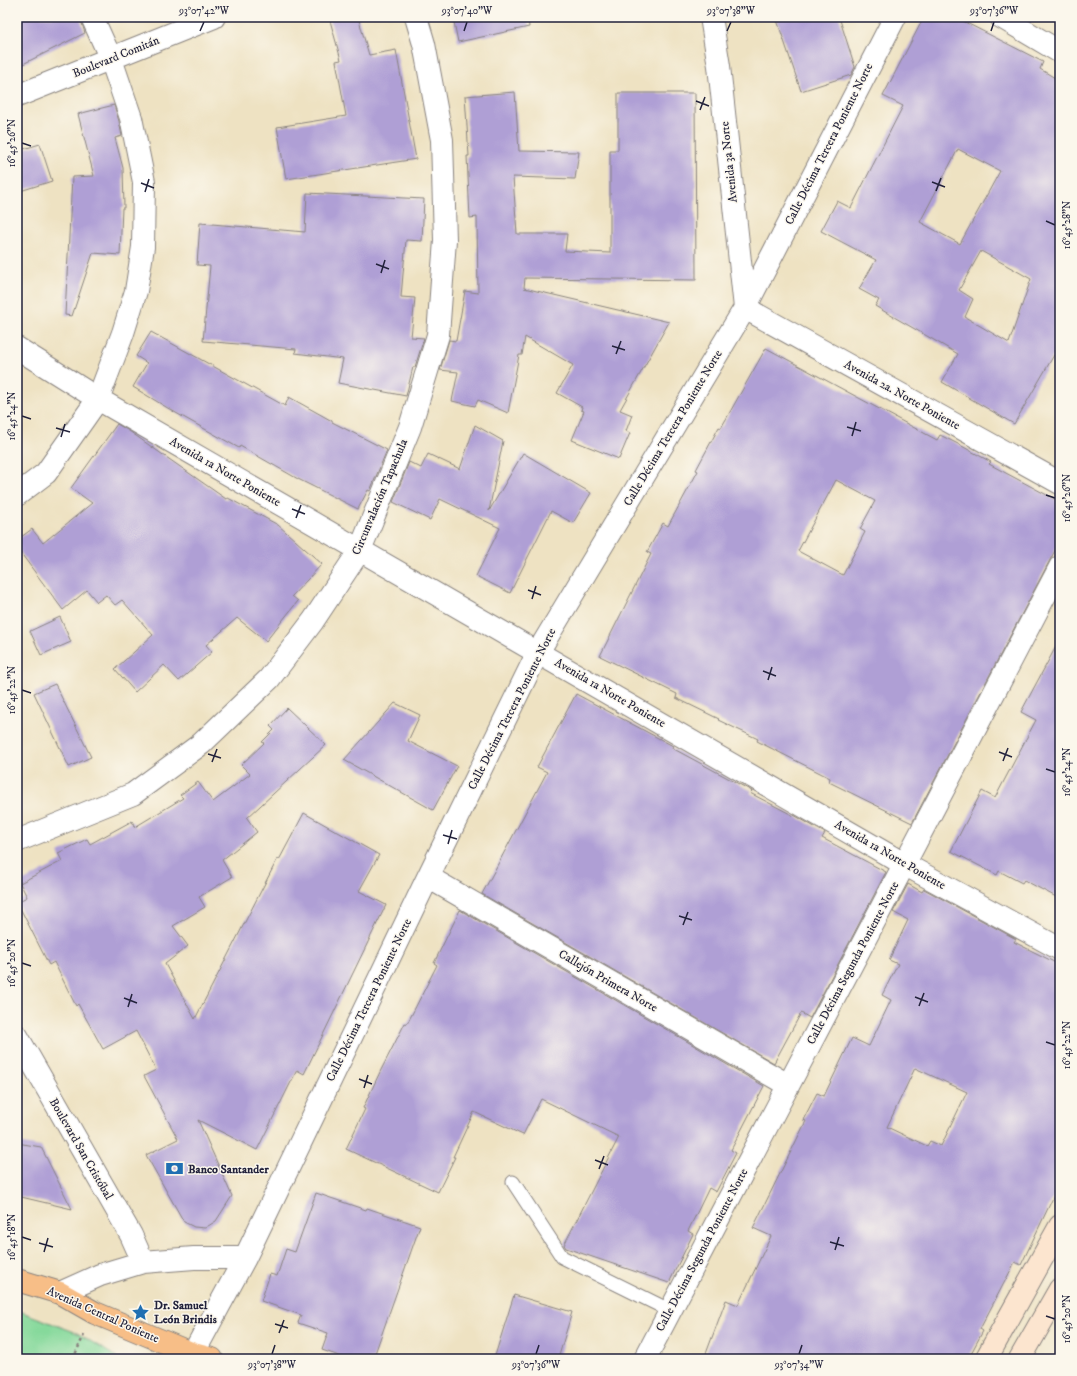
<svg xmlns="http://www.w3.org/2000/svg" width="1077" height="1376" viewBox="0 0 1077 1376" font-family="'IM FELL DW Pica',serif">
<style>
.green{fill:#86d99b;stroke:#547e6b}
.building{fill:#af9fd5;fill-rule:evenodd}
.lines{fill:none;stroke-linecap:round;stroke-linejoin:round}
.service-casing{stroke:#88827e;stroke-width:15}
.minor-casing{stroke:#88827e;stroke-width:24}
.tertiary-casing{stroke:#88827e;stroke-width:24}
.secondary-casing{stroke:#88827e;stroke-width:24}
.primary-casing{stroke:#88827e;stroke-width:24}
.path{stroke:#88827e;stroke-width:2.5;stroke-dasharray:3 3;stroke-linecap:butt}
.service{stroke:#fff;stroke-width:13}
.minor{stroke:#fff;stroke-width:22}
.tertiary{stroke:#fff;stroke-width:22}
.secondary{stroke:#fce5cf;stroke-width:22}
.primary{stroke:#f7be87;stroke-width:22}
.ticks{fill:none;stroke:#22223b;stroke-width:1.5}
.labels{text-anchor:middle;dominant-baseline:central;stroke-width:3;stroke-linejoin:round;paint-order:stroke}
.street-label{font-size:12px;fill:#22223b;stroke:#fbf7ec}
.poi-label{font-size:12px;font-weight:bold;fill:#22223b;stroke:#fbf7ec;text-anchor:start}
.neatline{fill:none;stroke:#22223b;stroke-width:1.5}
.ticks-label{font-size:10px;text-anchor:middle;fill:#22223b}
</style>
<rect width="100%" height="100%" fill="#fbf7ec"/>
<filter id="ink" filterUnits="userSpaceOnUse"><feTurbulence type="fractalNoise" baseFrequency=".025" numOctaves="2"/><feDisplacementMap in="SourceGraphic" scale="8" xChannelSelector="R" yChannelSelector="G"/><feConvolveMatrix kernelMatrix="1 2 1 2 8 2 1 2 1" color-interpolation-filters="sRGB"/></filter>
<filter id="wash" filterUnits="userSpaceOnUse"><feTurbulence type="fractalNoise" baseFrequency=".012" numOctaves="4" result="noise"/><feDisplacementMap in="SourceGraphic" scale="16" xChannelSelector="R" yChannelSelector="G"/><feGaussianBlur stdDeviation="0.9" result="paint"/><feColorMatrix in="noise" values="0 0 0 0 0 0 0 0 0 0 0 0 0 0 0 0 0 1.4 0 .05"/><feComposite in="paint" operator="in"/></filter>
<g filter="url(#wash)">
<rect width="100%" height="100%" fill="#eee2c2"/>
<path class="green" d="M 17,1310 L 77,1333 L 115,1356 L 117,1359 L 17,1359 Z"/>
<g id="blocks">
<path class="building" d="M 17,17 L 80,17 L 85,33 L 17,67 Z
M 329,17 L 358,17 L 369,55 L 396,50 L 416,159 L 286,179 L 277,127 L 346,116 L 336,61 L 341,60 Z
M 453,17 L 528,17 L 529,27 L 458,42 Z
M 776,17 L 839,17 L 855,67 L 851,75 L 801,91 Z
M 924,17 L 955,17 L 1043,62 L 1040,69 L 1060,81 L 1060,357 L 1054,355 L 1014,424 L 942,382 L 958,354 L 875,306 L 879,300 L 859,289 L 876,260 L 821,231 L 837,201 L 851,208 L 903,106 L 883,96 ZM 958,149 L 1000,171 L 960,244 L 920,222 ZM 981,251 L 1031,279 L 1009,343 L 965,317 L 973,299 L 959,290 Z
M 515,92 L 519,151 L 579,152 L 575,179 L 513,177 L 517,234 L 567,234 L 565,251 L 610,253 L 610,150 L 618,150 L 618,93 L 695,93 L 696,280 L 525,278 L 524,288 L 669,322 L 620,410 L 632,415 L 626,431 L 630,433 L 619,459 L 572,440 L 584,411 L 581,410 L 582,407 L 557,393 L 573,365 L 525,337 L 522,355 L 519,355 L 508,413 L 478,400 L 475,406 L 452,401 L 458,372 L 440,370 L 449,340 L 456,341 L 465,291 L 478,293 L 477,217 L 470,218 L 467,156 L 469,156 L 465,96 Z
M 114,105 L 119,121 L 122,136 L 115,138 L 123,168 L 124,208 L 122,208 L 120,255 L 93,253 L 72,316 L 65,315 L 72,177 L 94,176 L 78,114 Z
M 40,144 L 52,181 L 17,192 L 17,151 Z
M 307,193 L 424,199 L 422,241 L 406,240 L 401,297 L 415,298 L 411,337 L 424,338 L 415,367 L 413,367 L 406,396 L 338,383 L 343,359 L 295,353 L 296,349 L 203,341 L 210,266 L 197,265 L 200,223 L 305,232 Z
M 151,332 L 285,406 L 289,397 L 332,421 L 332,422 L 387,450 L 370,491 L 368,490 L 358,509 L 298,479 L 240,446 L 239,448 L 176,413 L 133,387 L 147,363 L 136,356 Z
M 766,348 L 937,440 L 940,435 L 958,444 L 991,462 L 989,464 L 1060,502 L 1060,541 L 912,823 L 829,782 L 830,778 L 757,741 L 758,739 L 718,720 L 719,719 L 676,698 L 677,694 L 600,656 L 651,554 L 647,552 L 663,523 L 668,526 L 698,471 L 696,470 L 719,427 L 721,428 ZM 836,480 L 875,501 L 860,529 L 865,532 L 843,575 L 798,551 Z
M 117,424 L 129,431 L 226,499 L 228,498 L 278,525 L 322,564 L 292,596 L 298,601 L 266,641 L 237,618 L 206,645 L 212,652 L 179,681 L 164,665 L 135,692 L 115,669 L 153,635 L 122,600 L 115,605 L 106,595 L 97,602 L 87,590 L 63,610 L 17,548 L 17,540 L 32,529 L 43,543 L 92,503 L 71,488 Z
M 475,425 L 503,441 L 489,511 L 523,453 L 591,493 L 573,523 L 551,511 L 510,593 L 476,576 L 500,528 L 440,499 L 430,520 L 393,502 L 409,462 L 421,468 L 428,454 L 460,469 Z
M 60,617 L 71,642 L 41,655 L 30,631 Z
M 1060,639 L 1060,899 L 1024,880 L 1022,883 L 999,871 L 997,875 L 951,851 L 982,791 L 995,798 L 1036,720 L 1021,712 Z
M 55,684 L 91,757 L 69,767 L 34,693 Z
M 576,694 L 673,746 L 672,748 L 752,791 L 750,793 L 794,816 L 794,815 L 825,833 L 822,838 L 886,872 L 810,1018 L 801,1013 L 774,1063 L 482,894 L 547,772 L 537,767 Z
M 395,703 L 420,715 L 408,741 L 457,766 L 433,810 L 344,760 Z
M 287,708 L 326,745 L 247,818 L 257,832 L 222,860 L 232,877 L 199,897 L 205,907 L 173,926 L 188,946 L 165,964 L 195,1019 L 278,858 L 279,860 L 304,813 L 379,855 L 359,891 L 386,905 L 304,1074 L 297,1070 L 257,1150 L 198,1120 L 232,1196 L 216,1221 L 205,1228 L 194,1227 L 184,1222 L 146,1155 L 178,1139 L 144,1076 L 156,1070 L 136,1031 L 103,1049 L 78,1004 L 76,1006 L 54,962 L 49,965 L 17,902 L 27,897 L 20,883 L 62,861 L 58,853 L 87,839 L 90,844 L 132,821 L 135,827 L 183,798 L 180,795 L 198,782 L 213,802 L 250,774 L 241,765 L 264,743 L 262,742 L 274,730 L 270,726 Z
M 908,884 L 922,892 L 924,889 L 1016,939 L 1014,942 L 1060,965 L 1060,1183 L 1021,1265 L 1015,1262 L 980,1329 L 983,1331 L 968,1359 L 704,1359 L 726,1300 L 738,1305 L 771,1236 L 753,1228 L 806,1121 L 803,1120 L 817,1093 L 824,1096 L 852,1038 L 869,1046 L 891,1000 L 882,995 L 898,964 L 889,960 L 908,920 L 893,912 ZM 915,1068 L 967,1092 L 941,1146 L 930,1141 L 927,1146 L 887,1127 Z
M 460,910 L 764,1086 L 731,1150 L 736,1153 L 716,1192 L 709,1188 L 688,1231 L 693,1234 L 669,1283 L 566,1248 L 564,1245 L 619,1137 L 541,1099 L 523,1135 L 474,1112 L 453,1157 L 455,1157 L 438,1192 L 346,1149 L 365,1109 L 363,1108 L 381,1070 L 405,1023 L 407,1024 L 437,965 L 434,963 Z
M 17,1143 L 41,1147 L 72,1209 L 17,1196 Z
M 316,1193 L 366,1210 L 367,1208 L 420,1226 L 373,1359 L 348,1359 L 322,1350 L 328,1333 L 298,1323 L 301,1315 L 261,1301 L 270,1274 L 277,1276 L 286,1249 L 295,1252 Z
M 514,1295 L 572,1312 L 558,1359 L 494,1359 Z"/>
</g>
</g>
<g filter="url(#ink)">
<use href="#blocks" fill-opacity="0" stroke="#88827e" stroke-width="1"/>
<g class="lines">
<defs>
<path id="service" d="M 513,1182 L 562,1257 L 671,1311"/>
<path id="minor" d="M 711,17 L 719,66 L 745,308
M 1001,17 L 1060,52
M 17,96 L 214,17
M 745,308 L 1060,483
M 17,348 L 98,399 L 904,864 L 1060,949
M 17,495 L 46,473 L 98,399 L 123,333 L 136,291 L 143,247 L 144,182 L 131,118 L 111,59 L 92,17
M 17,841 L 133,794 L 201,744 L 269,679 L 313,621 L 360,550 L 410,427 L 438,335 L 445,240 L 442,140 L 424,44 L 416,17
M 428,877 L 788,1085
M 17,1036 L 131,1235 L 143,1262
M 60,1293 L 100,1275 L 143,1262 L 194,1258 L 245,1258
M 193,1354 L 245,1258 L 428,877 L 538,652 L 745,308 L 895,17"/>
<path id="tertiary" d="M 645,1359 L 1060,567"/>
<path id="secondary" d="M 986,1359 L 1060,1226
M 1020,1359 L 1060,1289"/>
<path id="primary" d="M 17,1280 L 60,1293 L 95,1313 L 193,1354 L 212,1359"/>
</defs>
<use href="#service" class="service-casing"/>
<use href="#minor" class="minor-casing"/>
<use href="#tertiary" class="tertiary-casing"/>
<use href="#secondary" class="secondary-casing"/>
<use href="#primary" class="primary-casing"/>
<path class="path" d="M 73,1359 L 84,1335"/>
<use href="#service" class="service"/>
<use href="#minor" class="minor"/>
<use href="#tertiary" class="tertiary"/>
<use href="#secondary" class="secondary"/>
<use href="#primary" class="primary"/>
</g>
</g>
<path class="ticks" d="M 200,31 L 204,22M 464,31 L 467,22M 727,31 L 731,22M 991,31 L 994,22M 696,101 L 709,106M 700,110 L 705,97M 22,143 L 31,146M 932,182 L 945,187M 141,183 L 154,188M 936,191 L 941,178M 145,192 L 149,179M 1046,221 L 1055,225M 376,264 L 389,269M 381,273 L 385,260M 612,346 L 625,350M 616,354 L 621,341M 22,416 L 31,419M 847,427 L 861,431M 56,428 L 70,432M 852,436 L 856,422M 61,437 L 65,424M 1046,495 L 1055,498M 292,509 L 305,514M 296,518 L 301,505M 528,590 L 541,595M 532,599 L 536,586M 763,671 L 776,676M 768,680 L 772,667M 22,690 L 31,693M 999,752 L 1012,757M 208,754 L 221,758M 1003,761 L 1008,748M 212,762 L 217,749M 1046,769 L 1055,772M 443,835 L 457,839M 448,844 L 452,830M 679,916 L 692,920M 683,925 L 688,912M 22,963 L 31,966M 915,997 L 928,1002M 124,998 L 137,1003M 919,1006 L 924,993M 128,1007 L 132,994M 1046,1042 L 1055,1045M 359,1079 L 372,1084M 364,1088 L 368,1075M 595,1160 L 608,1165M 599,1169 L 604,1156M 22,1237 L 31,1240M 830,1242 L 844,1246M 39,1243 L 53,1247M 835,1250 L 839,1237M 44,1252 L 48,1238M 1046,1316 L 1055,1319M 275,1324 L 288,1328M 279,1333 L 284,1320M 272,1354 L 275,1345M 536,1354 L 539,1345M 799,1354 L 802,1345"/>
<defs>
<symbol id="bank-bare" viewBox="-9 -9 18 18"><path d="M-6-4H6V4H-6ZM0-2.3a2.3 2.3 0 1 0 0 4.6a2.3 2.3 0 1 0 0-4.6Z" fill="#1f6fb2" stroke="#fbf7ec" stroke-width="2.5" paint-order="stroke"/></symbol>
<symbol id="sight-bare" viewBox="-9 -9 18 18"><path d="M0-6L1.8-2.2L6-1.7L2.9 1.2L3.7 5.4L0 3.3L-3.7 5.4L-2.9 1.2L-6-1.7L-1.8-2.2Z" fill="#1f6fb2" stroke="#fbf7ec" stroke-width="2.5" paint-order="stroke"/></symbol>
</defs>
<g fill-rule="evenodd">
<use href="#bank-bare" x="162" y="1156" width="25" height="25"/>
<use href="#sight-bare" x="128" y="1300" width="25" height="25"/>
</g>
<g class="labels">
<g class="street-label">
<text transform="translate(116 57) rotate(-22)">Boulevard Comitán</text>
<text transform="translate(829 144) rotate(-63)">Calle Décima Tercera Poniente Norte</text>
<text transform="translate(729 162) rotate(-96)">Avenida 3a Norte</text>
<text transform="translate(902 395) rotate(29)">Avenida 2a. Norte Poniente</text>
<text transform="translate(673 428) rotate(-59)">Calle Décima Tercera Poniente Norte</text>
<text transform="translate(225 472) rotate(30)">Avenida 1a Norte Poniente</text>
<text transform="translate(380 497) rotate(-67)">Circunvalación Tapachula</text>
<text transform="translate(610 693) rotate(30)">Avenida 1a Norte Poniente</text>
<text transform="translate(512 709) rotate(-63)">Calle Décima Tercera Poniente Norte</text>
<text transform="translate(890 855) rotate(30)">Avenida 1a Norte Poniente</text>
<text transform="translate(853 963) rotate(-62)">Calle Décima Segunda Poniente Norte</text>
<text transform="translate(608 981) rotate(30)">Callejón Primera Norte</text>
<text transform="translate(369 1000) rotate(-64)">Calle Décima Tercera Poniente Norte</text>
<text transform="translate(81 1149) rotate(60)">Boulevard San Cristóbal</text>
<text transform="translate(702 1250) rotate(-62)">Calle Décima Segunda Poniente Norte</text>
<text transform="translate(103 1315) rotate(24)">Avenida Central Poniente</text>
</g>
<g class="poi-label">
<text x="188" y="1169">Banco Santander</text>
<text x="154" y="1305">Dr. Samuel<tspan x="154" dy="14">León Brindis</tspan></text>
</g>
</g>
<rect width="1077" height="1376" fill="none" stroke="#fbf7ec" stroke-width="44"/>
<rect x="22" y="22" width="1033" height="1332" class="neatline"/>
<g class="ticks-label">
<text x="204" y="14">93°07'42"W</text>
<text x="467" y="14">93°07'40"W</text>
<text x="731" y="14">93°07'38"W</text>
<text x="994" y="14">93°07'36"W</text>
<text transform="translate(11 143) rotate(-90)" y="4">16°45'26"N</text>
<text transform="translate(1066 225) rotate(-90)" y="4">16°45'28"N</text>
<text transform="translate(11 416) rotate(-90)" y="4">16°45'24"N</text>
<text transform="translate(1066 498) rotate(-90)" y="4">16°45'26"N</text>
<text transform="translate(11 690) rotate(-90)" y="4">16°45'22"N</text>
<text transform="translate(1066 772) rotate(-90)" y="4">16°45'24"N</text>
<text transform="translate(11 963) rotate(-90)" y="4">16°45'20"N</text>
<text transform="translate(1066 1045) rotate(-90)" y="4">16°45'22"N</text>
<text transform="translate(11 1237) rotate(-90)" y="4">16°45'18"N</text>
<text transform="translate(1066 1319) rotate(-90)" y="4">16°45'20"N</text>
<text x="272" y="1368">93°07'38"W</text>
<text x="536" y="1368">93°07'36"W</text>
<text x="799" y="1368">93°07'34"W</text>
</g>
</svg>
